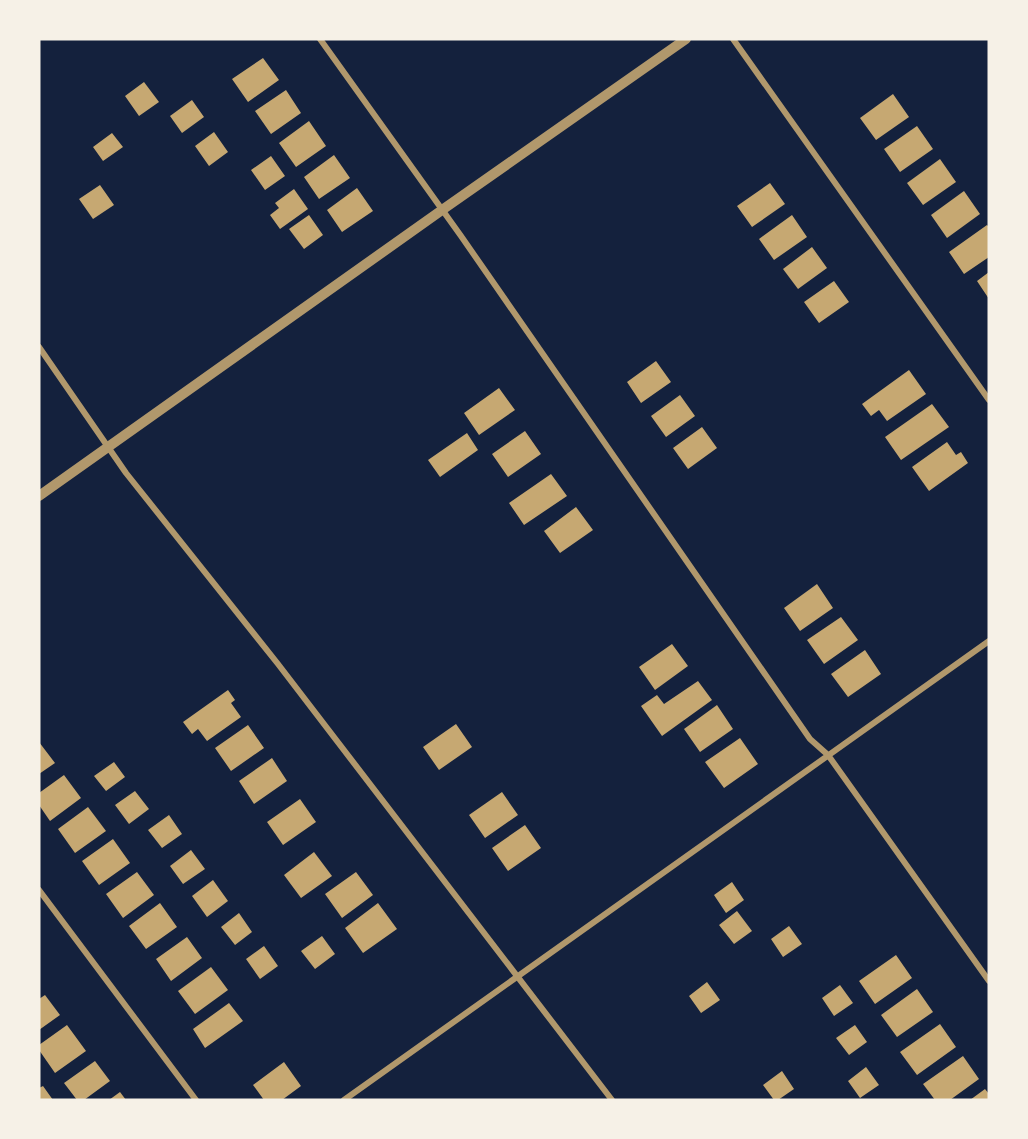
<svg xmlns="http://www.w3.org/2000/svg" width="1028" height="1139" viewBox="0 0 1028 1139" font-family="Poppins,sans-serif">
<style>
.building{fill:#c6a872}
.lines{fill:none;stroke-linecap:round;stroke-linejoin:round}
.minor{stroke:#b1986c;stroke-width:6}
.tertiary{stroke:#b1986c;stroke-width:10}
</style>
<rect width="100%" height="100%" fill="#14213d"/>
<path class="building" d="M 263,58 L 279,80 L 248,102 L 232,79 Z
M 144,82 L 159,102 L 139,116 L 125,96 Z
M 286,90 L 301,113 L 271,134 L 255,111 Z
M 893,94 L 909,117 L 876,140 L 860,118 Z
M 192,100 L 204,117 L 182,133 L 170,116 Z
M 309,121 L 326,146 L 296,167 L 279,143 Z
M 917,126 L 933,149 L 900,172 L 884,149 Z
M 214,132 L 228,152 L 209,166 L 195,146 Z
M 112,133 L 123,147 L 103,161 L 93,147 Z
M 334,155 L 350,178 L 319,199 L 304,177 Z
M 271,156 L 285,176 L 265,190 L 251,170 Z
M 940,159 L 956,182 L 923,205 L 907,183 Z
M 770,183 L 785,204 L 752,227 L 737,206 Z
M 100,185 L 114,205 L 93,219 L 79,199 Z
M 357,188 L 373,211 L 342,232 L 327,210 Z
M 294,189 L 308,209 L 280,229 L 270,215 L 279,208 L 275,203 Z
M 964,191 L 980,214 L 947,238 L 931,215 Z
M 309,215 L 323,235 L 304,249 L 289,229 Z
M 792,215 L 807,237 L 774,260 L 759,239 Z
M 987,225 L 989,227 L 989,257 L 964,274 L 949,252 Z
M 812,247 L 827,268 L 798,289 L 783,269 Z
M 989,272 L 989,299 L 977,281 Z
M 834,281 L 849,302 L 819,323 L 804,302 Z
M 656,361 L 671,382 L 641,403 L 627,382 Z
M 909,370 L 926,394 L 887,421 L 879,410 L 871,416 L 862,404 Z
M 499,388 L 515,410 L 479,435 L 464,413 Z
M 680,395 L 695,416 L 666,437 L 651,416 Z
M 932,404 L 949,427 L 901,460 L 885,437 Z
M 702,427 L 717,448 L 688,469 L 673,448 Z
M 525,431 L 541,454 L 508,477 L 492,454 Z
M 467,433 L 478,450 L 440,477 L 428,460 Z
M 947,442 L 956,455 L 961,452 L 968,463 L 929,491 L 912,467 Z
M 551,474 L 567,496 L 524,525 L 509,503 Z
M 576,507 L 593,530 L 560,553 L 544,531 Z
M 817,584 L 833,608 L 800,631 L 784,608 Z
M 841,617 L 858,640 L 824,664 L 807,640 Z
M 672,644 L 688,666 L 655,690 L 639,667 Z
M 865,650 L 881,674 L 848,697 L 831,674 Z
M 698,681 L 712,700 L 662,736 L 641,706 L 657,695 L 664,704 Z
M 228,690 L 235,700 L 231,703 L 241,717 L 207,741 L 198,729 L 192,734 L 183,722 Z
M 717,705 L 733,729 L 700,752 L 684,729 Z
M 456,724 L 472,747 L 439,770 L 423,747 Z
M 248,725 L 264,748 L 231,771 L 215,748 Z
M 740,738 L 758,764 L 724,788 L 705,762 Z
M 39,742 L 55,763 L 39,774 Z
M 272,758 L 287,781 L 254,804 L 239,781 Z
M 114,762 L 125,777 L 106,791 L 94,776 Z
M 64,775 L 81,798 L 50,821 L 39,805 L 39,793 Z
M 135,791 L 149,809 L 129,824 L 115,805 Z
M 502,792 L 518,815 L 485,838 L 469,815 Z
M 300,799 L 316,822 L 283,845 L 267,822 Z
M 88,807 L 106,831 L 75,853 L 58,829 Z
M 169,815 L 182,834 L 162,848 L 148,830 Z
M 525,825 L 541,848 L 508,871 L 492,848 Z
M 113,839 L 130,863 L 99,885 L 82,861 Z
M 191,850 L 205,869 L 183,884 L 170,866 Z
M 314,852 L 332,876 L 301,898 L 284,875 Z
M 137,872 L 154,895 L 123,918 L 106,894 Z
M 356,872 L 373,895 L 342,918 L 325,894 Z
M 213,880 L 228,901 L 207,917 L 192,896 Z
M 732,882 L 744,900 L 726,913 L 714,895 Z
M 160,903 L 177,927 L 146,949 L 129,926 Z
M 378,903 L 397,929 L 363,953 L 345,928 Z
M 737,911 L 752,931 L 734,944 L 719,925 Z
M 239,913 L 252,932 L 235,945 L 221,927 Z
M 789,926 L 802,944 L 783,957 L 771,939 Z
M 322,936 L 335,954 L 315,969 L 301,951 Z
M 187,937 L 202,958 L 171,981 L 156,959 Z
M 264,946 L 278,966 L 260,979 L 246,959 Z
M 896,955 L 912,978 L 875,1004 L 859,981 Z
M 211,967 L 228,990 L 195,1014 L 178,991 Z
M 707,982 L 720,1000 L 701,1013 L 689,996 Z
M 840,985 L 853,1003 L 834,1016 L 822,998 Z
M 917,989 L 933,1012 L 897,1037 L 881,1015 Z
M 45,995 L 60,1015 L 39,1030 L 39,999 Z
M 229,1003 L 243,1021 L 205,1048 L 193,1029 Z
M 940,1024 L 956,1047 L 917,1075 L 900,1052 Z
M 67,1025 L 86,1051 L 55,1073 L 39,1050 L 39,1045 Z
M 855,1025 L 867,1042 L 849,1055 L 836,1038 Z
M 963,1056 L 979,1079 L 950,1100 L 935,1100 L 923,1084 Z
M 95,1061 L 110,1081 L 84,1100 L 77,1100 L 64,1083 Z
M 284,1062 L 301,1086 L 282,1100 L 264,1100 L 253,1085 Z
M 866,1067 L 879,1085 L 860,1098 L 848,1081 Z
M 782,1071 L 794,1089 L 778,1100 L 774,1100 L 763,1085 Z
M 43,1086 L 53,1100 L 39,1100 L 39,1088 Z
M 985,1089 L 989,1094 L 989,1100 L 970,1100 Z
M 120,1092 L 126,1100 L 109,1100 Z"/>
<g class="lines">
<path class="minor" d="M 320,39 L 461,236 L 810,739 L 828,755 L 989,981
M 733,39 L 989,400
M 39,347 L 126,473 L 278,664 L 612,1100
M 39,890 L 196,1100
M 344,1100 L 989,641"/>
<path class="tertiary" d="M 39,496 L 442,210 L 686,39"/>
</g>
<rect width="1028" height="1139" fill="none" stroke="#f6f1e7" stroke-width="81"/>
</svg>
